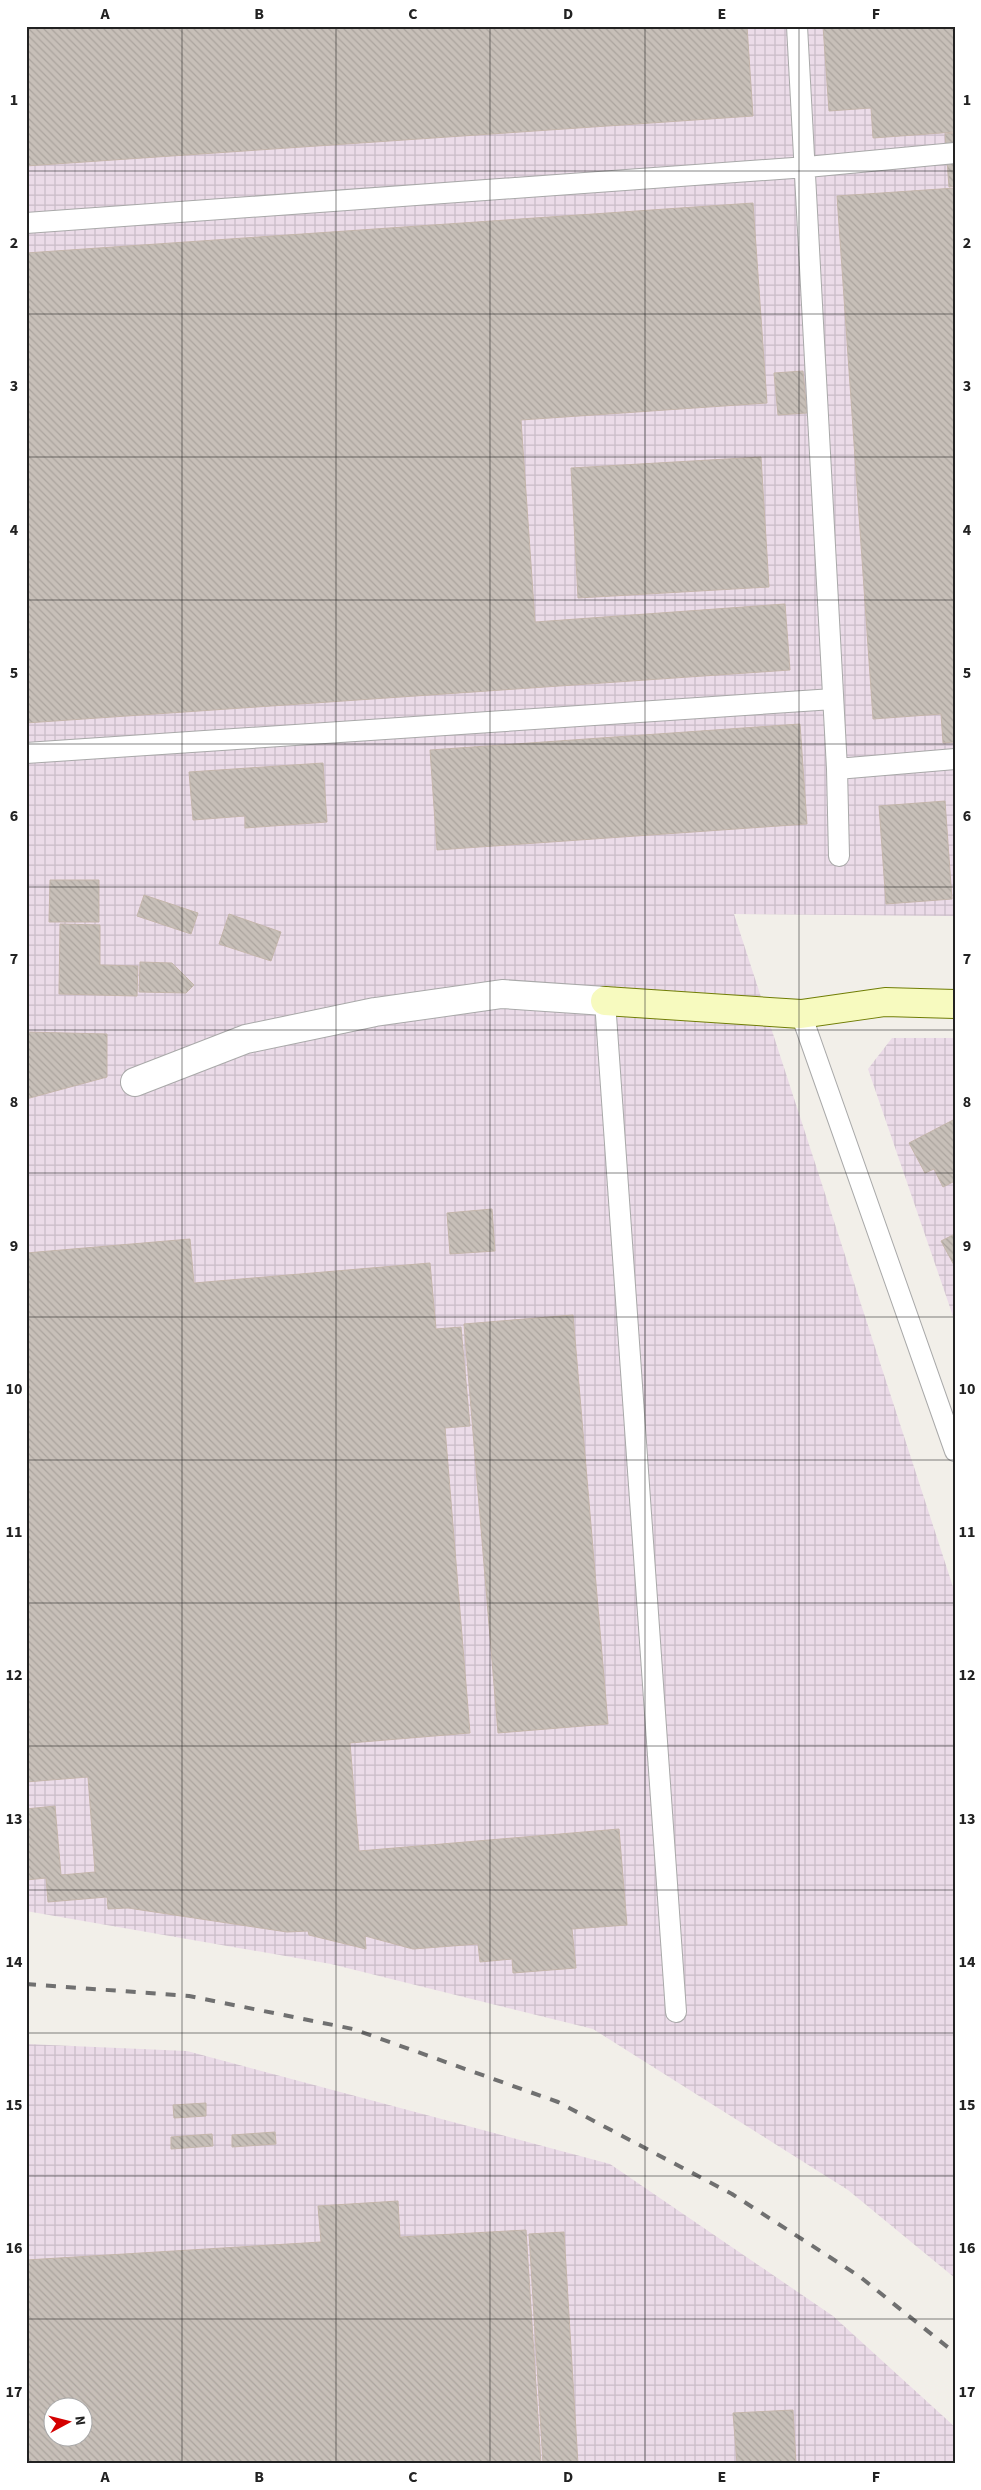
<svg xmlns="http://www.w3.org/2000/svg" width="981" height="2490" viewBox="0 0 981 2490" font-family="'Source Sans 3',sans-serif">
<style>
.industrial{fill:url(#industrial-grid);fill-rule:evenodd}
.building{fill:url(#building-back-hatch);stroke:#c4b6ab;fill-rule:evenodd}
.lines{fill:none;stroke-linecap:round;stroke-linejoin:round}
.lane-casing{stroke:#a9a9a9;stroke-width:22}
.street-casing{stroke:#a9a9a9;stroke-width:30}
.secondary-casing{stroke:#707d05;stroke-width:30}
.lane{stroke:#fff;stroke-width:20}
.street{stroke:#fff;stroke-width:28}
.secondary{stroke:#f7fabf;stroke-width:28}
.rail{stroke:#707070;stroke-width:4;stroke-dasharray:10 10;stroke-linecap:butt}
.grid{fill:none;stroke:#222;stroke-width:1;stroke-opacity:0.55}
.neatline{fill:none;stroke:#222;stroke-width:2}
.grid-label{font-size:16px;text-anchor:middle;font-weight:bold;fill:#222}
</style>
<defs>
<pattern id="industrial-grid" width="8" height="8" patternUnits="userSpaceOnUse" patternTransform="scale(1.25)"><rect width="8" height="8" fill="#ebdbe8"/><path d="M0 4h8M4 0v8" fill="none" stroke="#c9bcc7"/></pattern>
<pattern id="building-back-hatch" width="6" height="6" patternUnits="userSpaceOnUse" patternTransform="scale(1.25)"><rect width="6" height="6" fill="#c7bfb8"/><path d="M-1 5l2 2M0 0l6 6M5-1l2 2" fill="none" stroke="#aba49e"/></pattern>
</defs>
<rect width="100%" height="100%" fill="#f2efe9"/>
<path class="industrial" d="M 26,26 L 955,26 L 955,916 L 734,914 L 955,1593 L 955,2278 L 848,2190 L 593,2029 L 331,1964 L 26,1911 Z
M 892,1038 L 955,1038 L 955,1322 L 868,1069 Z
M 26,2044 L 187,2051 L 610,2164 L 833,2316 L 955,2427 L 955,2464 L 26,2464 ZM 52,2408 L 82,2408 L 82,2438 L 52,2438 Z"/>
<path class="building" d="M 26,26 L 747,26 L 753,116 L 26,166 Z
M 823,26 L 955,26 L 955,132 L 873,138 L 871,108 L 829,111 Z
M 955,133 L 955,186 L 949,187 L 945,134 Z
M 955,188 L 955,742 L 943,743 L 941,714 L 873,719 L 837,196 Z
M 753,203 L 767,403 L 521,420 L 535,622 L 785,604 L 790,670 L 26,723 L 26,253 Z
M 803,371 L 807,413 L 778,415 L 774,373 Z
M 761,457 L 769,587 L 578,598 L 571,468 Z
M 800,724 L 807,824 L 437,850 L 430,750 Z
M 323,763 L 327,822 L 245,828 L 245,816 L 193,820 L 189,772 Z
M 945,801 L 952,899 L 886,904 L 879,806 Z
M 50,880 L 99,880 L 99,922 L 49,922 Z
M 144,895 L 198,913 L 191,934 L 137,916 Z
M 229,914 L 281,932 L 271,961 L 219,944 Z
M 60,924 L 100,925 L 100,965 L 138,966 L 137,996 L 59,994 Z
M 140,962 L 172,963 L 194,985 L 186,993 L 139,992 Z
M 26,1032 L 107,1034 L 107,1077 L 26,1099 Z
M 955,1119 L 955,1181 L 943,1187 L 934,1169 L 925,1173 L 909,1143 Z
M 492,1209 L 495,1251 L 450,1254 L 447,1213 Z
M 955,1234 L 955,1267 L 941,1241 Z
M 190,1239 L 194,1283 L 430,1263 L 436,1329 L 461,1327 L 470,1426 L 445,1428 L 470,1733 L 350,1743 L 359,1851 L 619,1829 L 627,1925 L 572,1929 L 576,1968 L 513,1973 L 512,1959 L 480,1962 L 478,1944 L 413,1949 L 365,1936 L 366,1949 L 309,1935 L 308,1931 L 287,1932 L 128,1908 L 108,1909 L 107,1897 L 48,1902 L 46,1878 L 26,1880 L 26,1809 L 55,1806 L 61,1875 L 95,1872 L 88,1777 L 26,1782 L 26,1253 Z
M 573,1315 L 608,1724 L 498,1733 L 464,1324 Z
M 206,2103 L 206,2116 L 174,2118 L 173,2105 Z
M 275,2132 L 276,2144 L 232,2147 L 232,2135 Z
M 212,2134 L 213,2146 L 171,2149 L 171,2137 Z
M 398,2201 L 400,2237 L 526,2230 L 541,2464 L 26,2464 L 26,2260 L 321,2242 L 318,2206 ZM 52,2408 L 82,2408 L 82,2438 L 52,2438 Z
M 564,2232 L 578,2464 L 543,2464 L 529,2234 Z
M 793,2410 L 796,2464 L 737,2464 L 733,2413 Z"/>
<g class="lines">
<defs>
<path id="lane" d="M 797,26 L 837,769 L 839,856
M 26,223 L 807,167 L 955,153
M 26,753 L 833,699
M 837,769 L 955,759
M 605,1001 L 676,2012
M 801,1014 L 955,1451"/>
<path id="street" d="M 135,1082 L 246,1039 L 375,1012 L 502,994 L 605,1001"/>
<path id="secondary" d="M 605,1001 L 801,1014 L 885,1002 L 955,1004"/>
</defs>
<use href="#lane" class="lane-casing"/>
<use href="#street" class="street-casing"/>
<use href="#secondary" class="secondary-casing"/>
<use href="#lane" class="lane"/>
<use href="#street" class="street"/>
<use href="#secondary" class="secondary"/>
<path class="rail" d="M 26,1984 L 189,1996 L 353,2029 L 558,2102 L 732,2194 L 859,2276 L 955,2353"/>
</g>
<path class="grid" d="M 182,26 L 182,2464M 336,26 L 336,2464M 490,26 L 490,2464M 645,26 L 645,2464M 799,26 L 799,2464M 26,171 L 955,171M 26,314 L 955,314M 26,457 L 955,457M 26,600 L 955,600M 26,744 L 955,744M 26,887 L 955,887M 26,1030 L 955,1030M 26,1173 L 955,1173M 26,1317 L 955,1317M 26,1460 L 955,1460M 26,1603 L 955,1603M 26,1746 L 955,1746M 26,1890 L 955,1890M 26,2033 L 955,2033M 26,2176 L 955,2176M 26,2319 L 955,2319"/>
<rect width="981" height="2490" fill="none" stroke="#ffffff" stroke-width="55"/>
<g transform="translate(68 2422) rotate(83)"><circle r="24" fill="#ffffff" stroke="#a7a7a7"/>
<path d="M0-4L9 19L0 12L-9 19Z" fill="#d40000"/>
<text y="-8" font-size="14" font-weight="bold" text-anchor="middle" fill="#222222">N</text>
</g>
<rect x="28" y="28" width="926" height="2434" class="neatline"/>
<g class="grid-label">
<text x="105" y="19">A</text>
<text x="259" y="19">B</text>
<text x="413" y="19">C</text>
<text x="568" y="19">D</text>
<text x="722" y="19">E</text>
<text x="876" y="19">F</text>
<text x="14" y="105">1</text>
<text x="967" y="105">1</text>
<text x="14" y="248">2</text>
<text x="967" y="248">2</text>
<text x="14" y="391">3</text>
<text x="967" y="391">3</text>
<text x="14" y="535">4</text>
<text x="967" y="535">4</text>
<text x="14" y="678">5</text>
<text x="967" y="678">5</text>
<text x="14" y="821">6</text>
<text x="967" y="821">6</text>
<text x="14" y="964">7</text>
<text x="967" y="964">7</text>
<text x="14" y="1107">8</text>
<text x="967" y="1107">8</text>
<text x="14" y="1251">9</text>
<text x="967" y="1251">9</text>
<text x="14" y="1394">10</text>
<text x="967" y="1394">10</text>
<text x="14" y="1537">11</text>
<text x="967" y="1537">11</text>
<text x="14" y="1680">12</text>
<text x="967" y="1680">12</text>
<text x="14" y="1824">13</text>
<text x="967" y="1824">13</text>
<text x="14" y="1967">14</text>
<text x="967" y="1967">14</text>
<text x="14" y="2110">15</text>
<text x="967" y="2110">15</text>
<text x="14" y="2253">16</text>
<text x="967" y="2253">16</text>
<text x="14" y="2397">17</text>
<text x="967" y="2397">17</text>
<text x="105" y="2482">A</text>
<text x="259" y="2482">B</text>
<text x="413" y="2482">C</text>
<text x="568" y="2482">D</text>
<text x="722" y="2482">E</text>
<text x="876" y="2482">F</text>
</g>
</svg>
